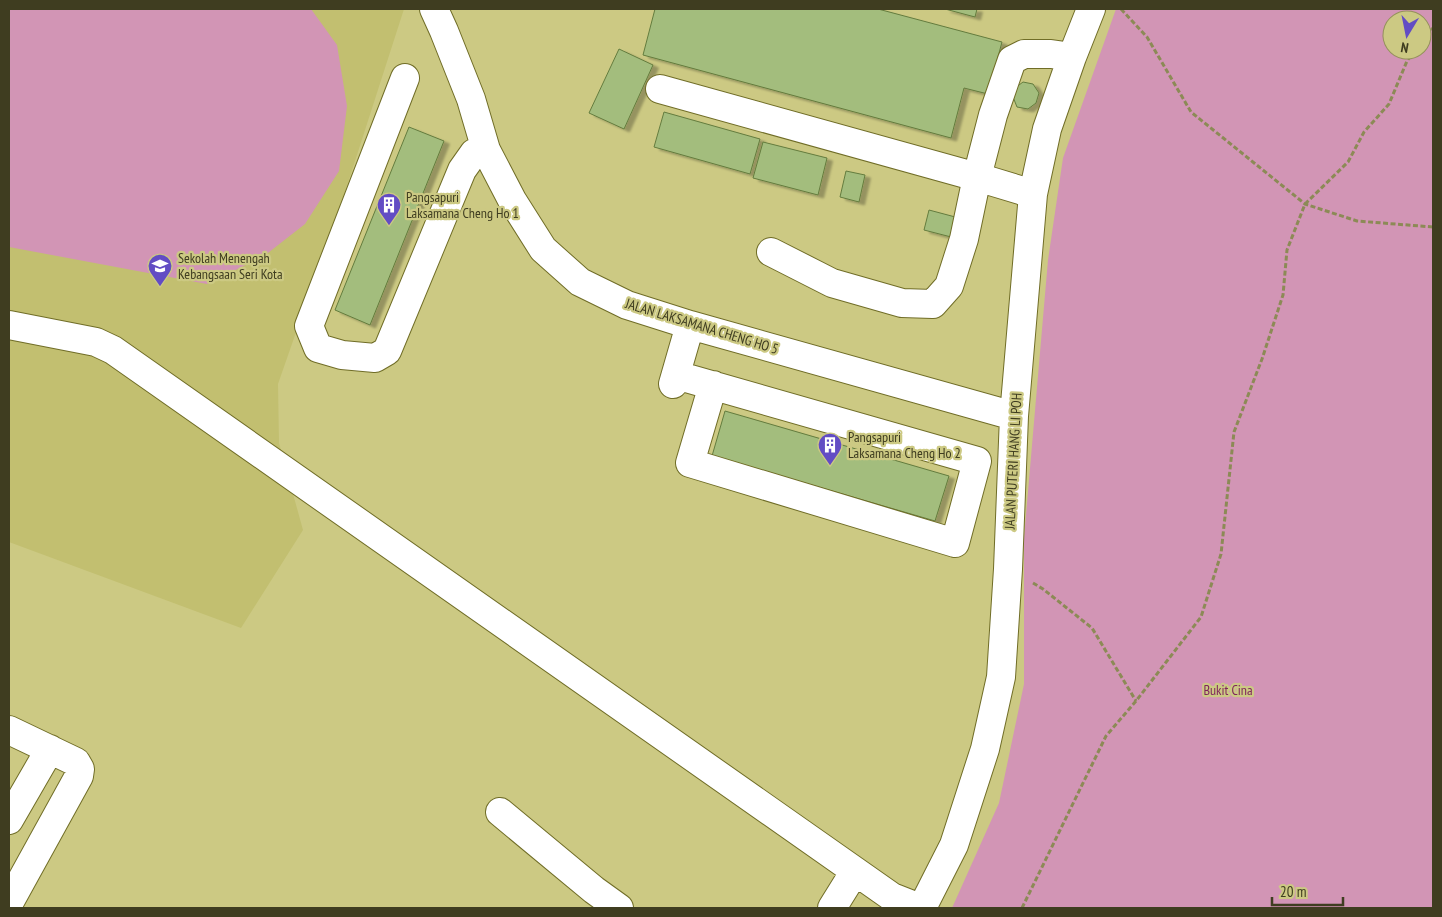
<svg xmlns="http://www.w3.org/2000/svg" width="1442" height="917" viewBox="0 0 1442 917" font-family="'PT Sans Narrow',sans-serif">
<style>
.built{fill:#c2bf70}
.green{fill:#d295b5;fill-rule:evenodd}
.building{fill:#a3bd7d;stroke:#647c3e;filter:url(#shadow)}
.lines{fill:none;stroke-linecap:round;stroke-linejoin:round}
.minor-casing{stroke:#706d27;stroke-width:30}
.path{stroke:#8c8a56;stroke-width:3;stroke-dasharray:5 2.5;stroke-linecap:butt}
.minor{stroke:#fff;stroke-width:28}
.labels{text-anchor:middle;dominant-baseline:central;stroke-width:4.5;stroke-linejoin:round;paint-order:stroke}
.poi-label{font-size:14px;fill:#3f3d20;stroke:#ccc983;text-anchor:start}
.street-label{font-size:14px;fill:#3f3d20;stroke:#ccc983}
.park-label{font-size:14px;fill:#7f245c;stroke:#ccc983}
</style>
<defs>
<filter id="shadow"><feDropShadow dx="5.5" dy="3" stdDeviation="1" flood-color="#0004"/></filter>
</defs>
<rect width="100%" height="100%" fill="#ccc983"/>
<path class="built" d="M 9,9 L 404,9 L 346,189 L 278,384 L 279,443 L 303,530 L 241,628 L 9,542 Z"/>
<path class="green" d="M 9,9 L 311,9 L 337,45 L 347,106 L 339,171 L 305,224 L 264,256 L 207,284 L 9,247 Z
M 1116,9 L 1433,9 L 1433,908 L 952,908 L 999,803 L 1024,684 L 1024,538 L 1048,260 L 1063,158 ZM 1392,20 L 1422,20 L 1422,50 L 1392,50 Z"/>
<path class="building" d="M 655,9 L 878,9 L 1002,42 L 988,94 L 964,88 L 951,138 L 643,55 Z
M 945,9 L 977,9 L 975,17 Z
M 619,49 L 653,65 L 624,129 L 589,113 Z
M 1023,82 L 1033,84 L 1039,93 L 1036,103 L 1028,109 L 1017,107 L 1013,97 L 1015,88 Z
M 664,112 L 760,139 L 750,174 L 654,147 Z
M 409,127 L 444,141 L 370,325 L 335,310 Z
M 763,142 L 827,158 L 818,195 L 753,178 Z
M 846,171 L 865,175 L 859,202 L 840,197 Z
M 929,210 L 959,218 L 955,238 L 924,230 Z
M 725,411 L 949,476 L 935,521 L 712,456 Z"/>
<g class="lines">
<defs>
<path id="minor" d="M 434,9 L 444,31 L 471,99 L 486,150 L 512,200 L 543,249 L 580,282 L 627,305 L 690,325 L 1014,416
M 405,78 L 309,326 L 318,348 L 342,355 L 375,358 L 387,351 L 462,170 L 474,153 L 486,150
M 660,89 L 977,177 L 1033,194
M 771,252 L 832,283 L 902,303 L 933,304 L 949,286 L 964,239 L 977,177 L 993,115 L 1012,60 L 1024,54 L 1051,54 L 1072,57
M 9,325 L 96,342 L 113,350 L 892,897 L 920,908
M 676,375 L 977,461 L 955,543 L 690,463 L 713,385
M 673,384 L 690,325
M 9,730 L 76,762 L 80,769 L 79,776 L 9,903
M 500,812 L 594,890 L 619,908
M 9,820 L 50,749
M 832,908 L 855,871
M 922,908 L 954,845 L 985,749 L 1001,677 L 1008,569 L 1014,416 L 1033,194 L 1047,129 L 1072,57 L 1091,9"/>
</defs>
<use href="#minor" class="minor-casing"/>
<path class="path" d="M 1121,9 L 1147,37 L 1191,112 L 1305,204 L 1357,221 L 1433,227
M 1422,42 L 1433,28
M 1033,583 L 1043,589 L 1092,628 L 1136,701
M 1022,908 L 1106,736 L 1136,701 L 1201,617 L 1221,554 L 1234,432 L 1262,359 L 1283,295 L 1287,250 L 1305,204 L 1348,162 L 1364,132 L 1389,104 L 1407,61 L 1415,50"/>
<use href="#minor" class="minor"/>
</g>
<defs>
<symbol id="building-pin" viewBox="-11 -11 22 30"><path d="M0 17L-7.5 6A9.5 9.5 0 1 1 7.5 6Z" fill="#624cc4" stroke="#ccc983"/><path d="M-4-6H4V6H1V3H-1V6H-4ZM-2.5-4.3h1.7v1.8h-1.7ZM.8-4.3h1.7v1.8H.8ZM-2.5-1h1.7V.8h-1.7ZM.8-1h1.7V.8H.8Z" fill="#fff"/></symbol>
<symbol id="school-pin" viewBox="-11 -11 22 30"><path d="M0 17L-7.5 6A9.5 9.5 0 1 1 7.5 6Z" fill="#624cc4" stroke="#ccc983"/><path d="M0-5L7-2L0 1L-7-2ZM-4 1L0 2.5L4 1V4Q0 6-4 4Z" fill="#fff"/></symbol>
</defs>
<g fill-rule="evenodd">
<use href="#building-pin" x="375" y="191" width="28" height="38"/>
<use href="#school-pin" x="146" y="252" width="28" height="38"/>
<use href="#building-pin" x="816" y="431" width="28" height="38"/>
</g>
<g class="labels">
<g class="poi-label">
<text x="406" y="197">Pangsapuri<tspan x="406" dy="16">Laksamana Cheng Ho 1</tspan></text>
<text x="178" y="258">Sekolah Menengah<tspan x="178" dy="16">Kebangsaan Seri Kota</tspan></text>
<text x="848" y="437">Pangsapuri<tspan x="848" dy="16">Laksamana Cheng Ho 2</tspan></text>
</g>
<g class="street-label">
<text transform="translate(702 326) rotate(17)">JALAN LAKSAMANA CHENG HO 5</text>
<text transform="translate(1013 461) rotate(-87)">JALAN PUTERI HANG LI POH</text>
</g>
<g class="park-label">
<text x="1228" y="690">Bukit Cina</text>
</g>
</g>
<rect width="1442" height="917" fill="none" stroke="#3f3d20" stroke-width="20"/>
<g transform="translate(1407 35) rotate(190)"><circle r="24" fill="#ccc983" stroke="#94915b"/>
<path d="M0-4L9 19L0 12L-9 19Z" fill="#624cc4"/>
<text y="-8" font-size="14" font-weight="bold" text-anchor="middle" fill="#3f3d20">N</text>
</g>
<path d="M1272 897v8h71v-8" fill="none" stroke="#3f3d20" stroke-width="2.5"/>
<text x="1280" y="897" font-size="15" fill="#3f3d20" stroke="#ccc983" stroke-width="4" paint-order="stroke">20 m</text>
</svg>
